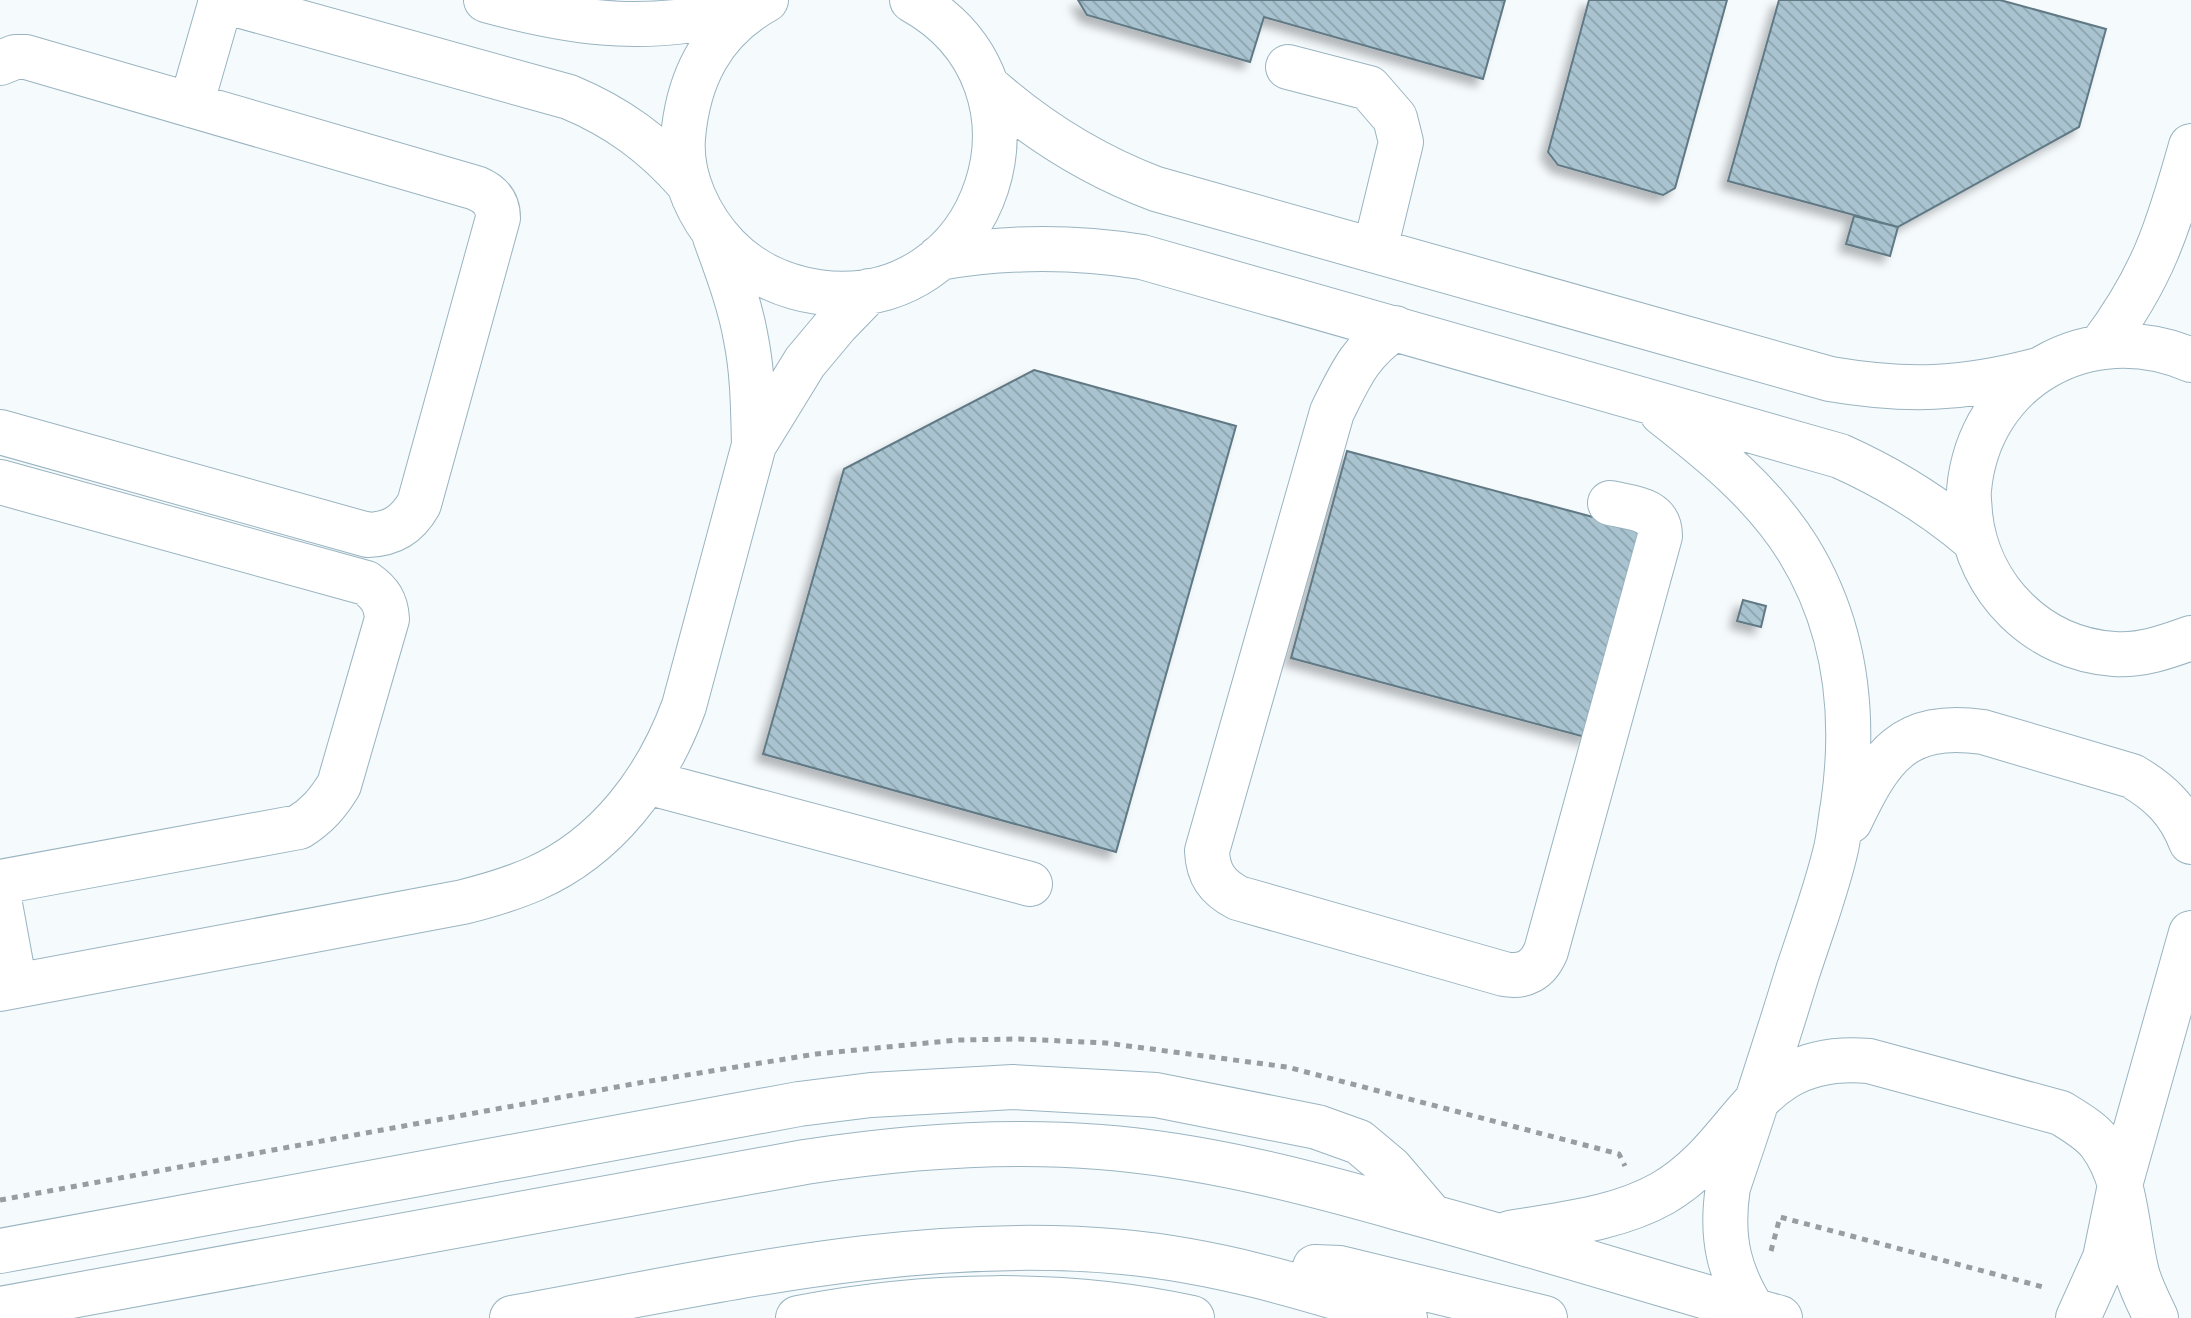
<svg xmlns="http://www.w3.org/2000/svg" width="2191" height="1318" viewBox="0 0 2191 1318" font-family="'Source Sans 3',sans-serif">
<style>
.building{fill:url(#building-back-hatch);stroke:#617984;stroke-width:2;filter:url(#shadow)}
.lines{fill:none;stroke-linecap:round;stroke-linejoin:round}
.minor-casing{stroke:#99b4c0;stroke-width:46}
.path{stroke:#979ea2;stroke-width:5;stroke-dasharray:6 6;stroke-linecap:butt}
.minor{stroke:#fff;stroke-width:44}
</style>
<defs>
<pattern id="building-back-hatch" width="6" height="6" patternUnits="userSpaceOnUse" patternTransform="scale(2)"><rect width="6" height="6" fill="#a9c4d0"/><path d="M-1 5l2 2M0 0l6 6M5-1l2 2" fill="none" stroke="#90a8b2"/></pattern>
<filter id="shadow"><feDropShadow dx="-7" dy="7" stdDeviation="4" flood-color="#0004"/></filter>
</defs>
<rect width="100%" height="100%" fill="#f5fafd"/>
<path class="building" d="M 1078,0 L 1505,0 L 1483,79 L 1264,17 L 1250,62 L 1087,15 Z
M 1589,0 L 1727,0 L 1675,188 L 1663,195 L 1558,165 L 1548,152 Z
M 1779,0 L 2000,0 L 2106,29 L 2079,127 L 1898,227 L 1728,181 Z
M 1854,216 L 1898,227 L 1890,256 L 1846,244 Z
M 1034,370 L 1236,426 L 1116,852 L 763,754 L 844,469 Z
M 1347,451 L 1645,531 L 1589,738 L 1291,658 Z
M 1743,600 L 1766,606 L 1761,627 L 1737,621 Z"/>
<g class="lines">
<defs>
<path id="minor" d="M 220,0 L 569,97 C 617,117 654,144 688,183
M 486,0 C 583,27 652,33 751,9
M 766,0 C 712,30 688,78 683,138 C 680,178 700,219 727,247 C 751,272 784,287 818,292 C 988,316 1066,85 912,0
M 0,63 L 15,57 L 26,57 L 476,188 C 490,194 498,202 498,218 L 419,504 C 407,525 392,534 368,535 L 0,432
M 1288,67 L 1369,88 L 1395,118 L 1401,142 L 1375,249
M 988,87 C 1039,132 1092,165 1156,189 L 1830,379 C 1907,392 1962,390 2038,370
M 191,105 L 221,1
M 715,237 C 727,270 740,304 746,339 C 753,374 753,409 754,445
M 939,258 C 1008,246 1073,246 1142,257 L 1840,456 C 1889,478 1932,504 1973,539
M 1395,328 C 1360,351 1350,376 1332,412 L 1207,851 C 1208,874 1217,887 1238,898 L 1504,974 C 1524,978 1538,970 1546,951 L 1660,536 C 1660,508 1632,508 1610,503
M 2101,346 C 2153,277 2168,228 2191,146
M 2191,360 C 2089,316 1979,378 1969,490 C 1968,498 1970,507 1970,514 C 1978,589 2038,649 2114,654 C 2141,656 2166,647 2191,638
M 1662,413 C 1713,453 1763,493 1798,549 C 1846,627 1856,716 1843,805 C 1840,821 1839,838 1835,853 C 1825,894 1810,934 1797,974 C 1775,1046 1752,1117 1728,1187 C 1720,1239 1729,1275 1758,1318
M 0,482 L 366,583 C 380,593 386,602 387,619 L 339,785 C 328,803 317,816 299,827 L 0,882
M 647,782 L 1030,884
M 1850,821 C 1881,756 1903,721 1983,732 L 2132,776 C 2161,793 2179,811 2191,842
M 0,904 L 15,986
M 0,989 L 463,902 C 487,896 511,889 534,879 C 607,847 657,780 684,706 L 754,445 L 805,362 L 836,325 L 869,291
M 1510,1233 C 1562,1224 1617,1219 1663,1193 C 1748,1143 1750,1051 1869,1061 L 2061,1113 C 2075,1122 2090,1130 2100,1143 C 2128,1180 2126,1230 2137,1273 C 2141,1288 2149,1303 2156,1318
M 0,1251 L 799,1104 L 871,1095 L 1013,1087 L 1156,1095 L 1317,1127 L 1359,1142 L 1390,1168 L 1431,1216
M 1315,1267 L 1340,1268 L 1545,1318
M 0,1309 L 805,1162 C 903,1147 1001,1139 1100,1147 C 1203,1155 1303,1181 1402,1209 C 1529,1243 1654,1283 1780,1318
M 512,1318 C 714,1282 917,1233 1123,1252 C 1221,1261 1312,1290 1405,1318
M 798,1318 C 926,1293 1064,1290 1192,1318
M 2078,1318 L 2105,1258 L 2120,1185 L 2191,933"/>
</defs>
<use href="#minor" class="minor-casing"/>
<path class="path" d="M 0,1200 L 644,1082 L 816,1054 L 957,1040 L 1019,1039 L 1106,1043 L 1287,1067 L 1619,1154 L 1625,1166
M 1771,1251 L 1780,1217 L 2047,1288"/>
<use href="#minor" class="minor"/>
</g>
</svg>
